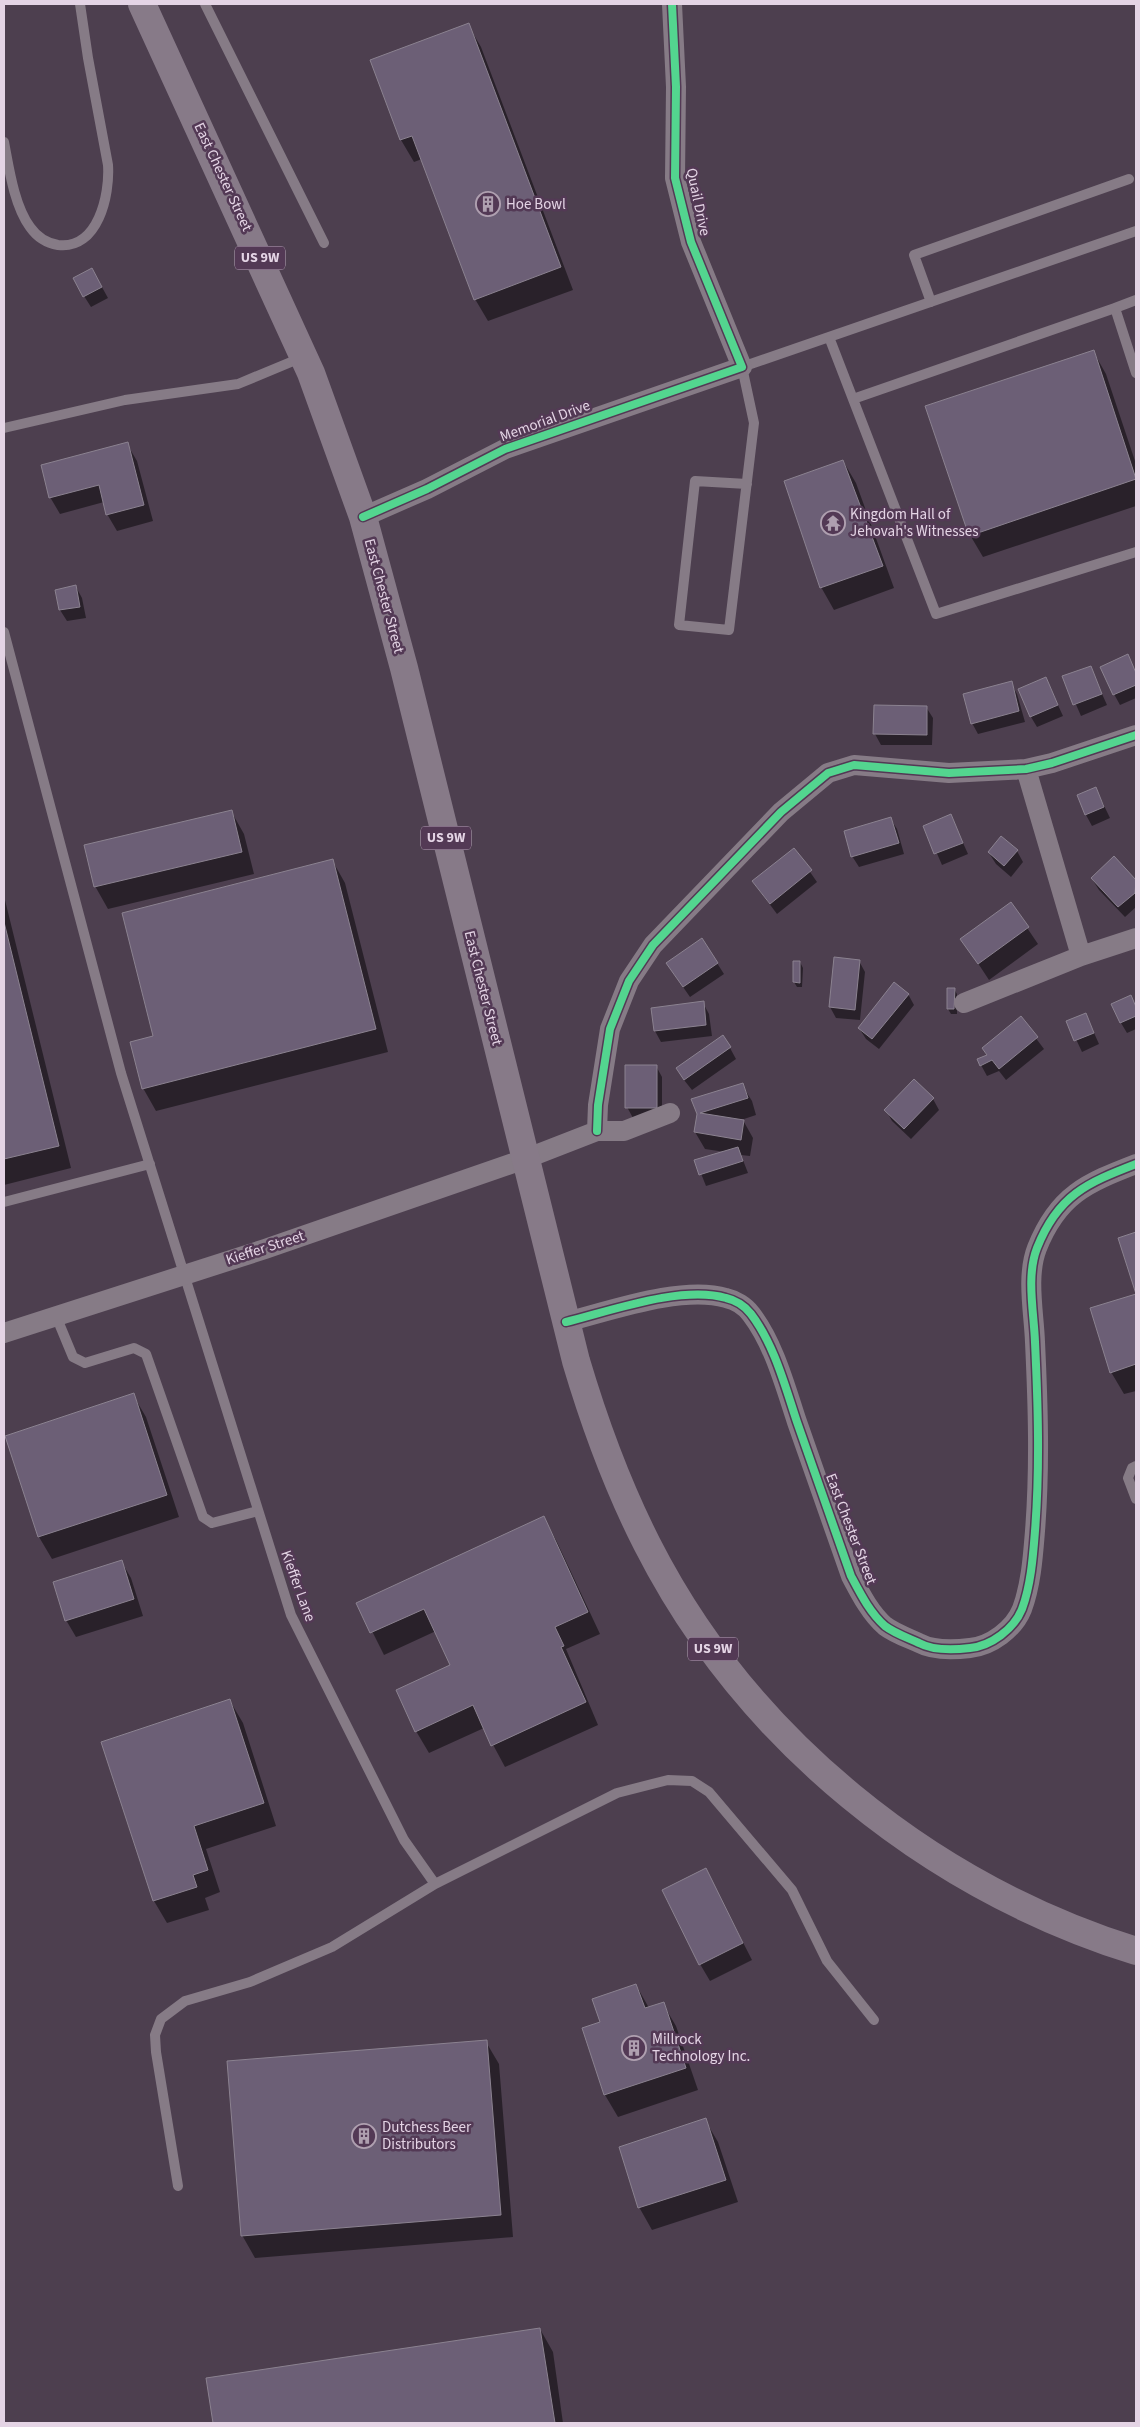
<svg xmlns="http://www.w3.org/2000/svg" width="1140" height="2427" viewBox="0 0 1140 2427" font-family="'Source Sans 3',sans-serif">
<style>
.shadow{fill:#0007}
.building{fill:#6c5f76;stroke:#8b8290}
.lines{fill:none;stroke-linecap:round;stroke-linejoin:round}
.service{stroke:#867b86;stroke-width:10}
.minor{stroke:#867b86;stroke-width:20}
.primary{stroke:#877a88;stroke-width:28}
.cycleway-casing{stroke:#533955;stroke-width:11}
.cycleway{stroke:#53d58f;stroke-width:8}
.labels{text-anchor:middle;dominant-baseline:central;stroke-width:5;stroke-linejoin:round;paint-order:stroke}
.shield{fill:#533955;stroke:#b8a6ba;stroke-width:1}
.shield-label{font-size:14px;font-weight:bold;fill:#e4d4e5}
.street-label{font-size:15px;fill:#e4d4e5;stroke:#533955}
.poi-label{font-size:15px;fill:#e4d4e5;stroke:#533955;text-anchor:start}
</style>
<rect width="100%" height="100%" fill="#4d3f4f"/>
<path class="shadow" d="M 468,25 L 481,47 L 573,290 L 488,321 L 475,299 L 422,159 L 414,162 L 401,140 L 372,61 Z
M 98,280 L 108,298 L 91,307 L 84,296 Z
M 1093,351 L 1106,374 L 1136,464 L 1136,506 L 983,557 L 970,535 Z
M 127,444 L 137,461 L 153,521 L 117,531 L 107,514 L 104,502 L 60,514 L 50,497 Z
M 843,461 L 856,483 L 894,588 L 834,610 L 821,587 Z
M 76,587 L 82,598 L 86,618 L 67,621 L 60,610 L 57,591 Z
M 1128,656 L 1136,672 L 1136,698 L 1120,705 L 1114,694 Z
M 1090,667 L 1107,705 L 1081,716 L 1064,677 Z
M 1046,679 L 1063,716 L 1037,727 L 1031,717 Z
M 1011,683 L 1017,694 L 1025,722 L 978,734 L 972,723 Z
M 875,707 L 926,707 L 933,718 L 932,745 L 881,745 L 875,734 Z
M 1096,789 L 1110,818 L 1092,826 L 1086,815 Z
M 231,811 L 244,834 L 254,874 L 108,909 L 95,886 Z
M 951,816 L 968,854 L 942,865 L 925,826 Z
M 890,818 L 897,829 L 904,854 L 859,867 L 852,856 Z
M 794,849 L 817,882 L 777,914 L 753,882 Z
M 1017,851 L 1023,862 L 1011,877 L 996,864 L 989,853 Z
M 1114,858 L 1136,882 L 1136,907 L 1125,917 L 1099,890 L 1092,879 Z
M 332,860 L 345,883 L 388,1052 L 156,1111 L 143,1088 L 155,1037 Z
M 4,896 L 71,1168 L 4,1185 Z
M 1011,904 L 1038,944 L 989,980 L 962,939 Z
M 859,961 L 865,972 L 860,1020 L 836,1018 L 830,1007 Z
M 794,962 L 800,962 L 803,968 L 802,987 L 797,987 L 794,982 Z
M 717,963 L 724,974 L 690,997 L 674,974 Z
M 954,989 L 957,994 L 957,1014 L 951,1014 L 948,1009 Z
M 908,994 L 914,1005 L 879,1049 L 866,1039 L 859,1028 Z
M 1130,996 L 1136,1007 L 1136,1029 L 1127,1033 L 1121,1023 Z
M 703,1003 L 709,1014 L 712,1036 L 661,1042 L 655,1031 Z
M 1086,1015 L 1099,1044 L 1082,1052 L 1068,1022 Z
M 1020,1017 L 1044,1049 L 1006,1080 L 999,1071 L 987,1076 L 981,1065 L 987,1056 L 983,1048 Z
M 730,1048 L 736,1059 L 692,1090 L 684,1080 Z
M 656,1066 L 662,1077 L 662,1118 L 633,1118 L 627,1107 Z
M 742,1085 L 752,1101 L 756,1115 L 738,1121 L 744,1122 L 753,1138 L 750,1156 L 741,1155 L 748,1173 L 706,1186 L 696,1161 L 725,1152 L 705,1149 L 695,1132 L 698,1114 Z
M 933,1099 L 939,1110 L 911,1139 L 892,1121 L 886,1110 Z
M 1136,1233 L 1136,1291 L 1120,1239 Z
M 1136,1295 L 1136,1391 L 1124,1394 L 1111,1372 L 1091,1309 Z
M 133,1395 L 146,1417 L 179,1517 L 52,1559 L 39,1537 L 6,1437 Z
M 543,1518 L 556,1540 L 600,1634 L 566,1649 L 598,1725 L 505,1767 L 484,1728 L 429,1753 L 416,1731 L 451,1665 L 436,1631 L 384,1655 L 358,1603 Z
M 121,1561 L 131,1578 L 143,1616 L 76,1637 L 66,1620 Z
M 230,1701 L 243,1723 L 276,1826 L 206,1849 L 220,1892 L 205,1898 L 209,1910 L 167,1923 L 154,1901 L 103,1742 Z
M 706,1870 L 752,1960 L 710,1981 L 700,1964 Z
M 636,1985 L 649,2008 L 663,2004 L 676,2026 L 698,2090 L 618,2117 L 605,2095 L 583,2029 L 601,2023 Z
M 486,2042 L 499,2064 L 513,2237 L 255,2258 L 242,2235 Z
M 705,2120 L 718,2142 L 738,2202 L 652,2230 L 639,2207 Z
M 540,2329 L 553,2352 L 563,2423 L 214,2423 L 207,2379 Z"/>
<path class="building" d="M 469,23 L 561,267 L 474,300 L 412,136 L 400,140 L 370,60 Z
M 92,268 L 102,287 L 83,297 L 73,278 Z
M 1094,350 L 1136,479 L 969,536 L 925,406 Z
M 128,442 L 144,505 L 106,515 L 99,485 L 49,498 L 41,465 Z
M 843,460 L 883,566 L 820,588 L 784,481 Z
M 76,585 L 80,607 L 59,610 L 55,590 Z
M 1128,654 L 1136,673 L 1136,685 L 1113,695 L 1100,667 Z
M 1091,666 L 1102,694 L 1073,705 L 1062,676 Z
M 1046,677 L 1058,705 L 1030,717 L 1018,689 Z
M 1012,681 L 1019,711 L 971,724 L 963,694 Z
M 874,705 L 927,706 L 927,735 L 873,734 Z
M 1096,787 L 1104,807 L 1085,815 L 1077,795 Z
M 232,810 L 242,852 L 94,887 L 84,845 Z
M 951,814 L 963,843 L 934,854 L 923,826 Z
M 891,817 L 899,843 L 851,857 L 844,831 Z
M 1001,836 L 1018,850 L 1004,866 L 988,852 Z
M 794,848 L 812,870 L 770,904 L 752,881 Z
M 1114,856 L 1136,880 L 1135,893 L 1118,907 L 1091,878 Z
M 333,859 L 376,1029 L 142,1089 L 130,1042 L 153,1036 L 122,913 Z
M 1011,902 L 1029,927 L 978,964 L 960,939 Z
M 4,922 L 59,1146 L 4,1159 Z
M 702,938 L 718,963 L 683,987 L 666,963 Z
M 834,957 L 860,960 L 855,1010 L 829,1007 Z
M 793,961 L 800,961 L 800,983 L 793,982 Z
M 894,982 L 909,994 L 872,1039 L 858,1028 Z
M 947,988 L 955,988 L 954,1009 L 947,1009 Z
M 1131,995 L 1136,1007 L 1136,1016 L 1120,1023 L 1111,1004 Z
M 704,1001 L 706,1025 L 654,1031 L 651,1008 Z
M 1086,1013 L 1094,1033 L 1074,1041 L 1066,1021 Z
M 1021,1016 L 1038,1037 L 999,1069 L 992,1060 L 980,1066 L 977,1059 L 987,1055 L 982,1048 Z
M 723,1035 L 731,1047 L 684,1080 L 676,1068 Z
M 625,1065 L 657,1065 L 657,1108 L 625,1108 Z
M 914,1079 L 934,1098 L 904,1129 L 884,1110 Z
M 743,1083 L 748,1098 L 700,1113 L 744,1120 L 741,1140 L 694,1132 L 697,1114 L 691,1099 Z
M 738,1147 L 743,1161 L 699,1175 L 694,1160 Z
M 1136,1232 L 1136,1364 L 1110,1373 L 1090,1308 L 1136,1294 L 1118,1238 Z
M 134,1393 L 167,1495 L 38,1537 L 5,1436 Z
M 544,1516 L 588,1612 L 555,1627 L 564,1646 L 561,1647 L 586,1702 L 491,1746 L 473,1705 L 415,1732 L 396,1690 L 450,1665 L 424,1609 L 370,1633 L 356,1603 Z
M 122,1560 L 134,1599 L 65,1621 L 53,1582 Z
M 230,1699 L 264,1803 L 194,1826 L 208,1870 L 193,1875 L 197,1887 L 153,1901 L 101,1742 Z
M 706,1868 L 743,1943 L 699,1965 L 662,1890 Z
M 636,1984 L 645,2008 L 664,2002 L 686,2068 L 604,2095 L 582,2028 L 600,2022 L 592,1999 Z
M 487,2040 L 501,2215 L 241,2236 L 227,2061 Z
M 706,2118 L 726,2180 L 638,2208 L 619,2147 Z
M 540,2328 L 555,2423 L 213,2423 L 206,2378 Z"/>
<g class="lines">
<path class="service" d="M 205,4 L 324,243
M 4,142 C 9,168 14,205 30,227 C 37,237 46,243 58,245 C 98,250 110,195 108,165 L 88,58 L 80,4
M 1136,300 L 1115,308 L 1136,373
M 931,302 L 914,255 L 1129,179
M 829,337 L 936,614 L 1136,552
M 853,399 L 1115,308
M 4,428 L 125,400 L 238,384 L 303,357
M 747,484 L 695,481 L 679,625 L 729,630 L 754,423 L 742,367 L 1136,231
M 4,632 L 121,1073 L 291,1615 L 404,1840 L 435,1884
M 4,1202 L 150,1164
M 56,1316 L 73,1357 L 85,1363 L 134,1348 L 146,1354 L 203,1517 L 212,1523 L 258,1511
M 1136,1466 L 1132,1468 L 1128,1478 L 1136,1499
M 178,2186 L 156,2052 L 155,2035 L 161,2019 L 185,2001 L 250,1982 L 332,1947 L 435,1884 L 617,1793 L 668,1780 L 692,1781 L 709,1792 L 792,1890 L 827,1961 L 874,2020"/>
<path class="minor" d="M 363,517 L 427,489 L 505,449 L 742,367 L 691,242 L 675,178 L 676,87 L 672,4
M 1026,769 L 1081,956
M 964,1003 L 1081,956 L 1136,938
M 597,1131 L 598,1105 L 610,1029 L 629,981 L 653,945 L 781,812 L 828,773 L 854,765 L 949,773 L 1026,769 L 1052,763 L 1136,735
M 566,1322 C 610,1311 682,1285 726,1298 C 735,1300 745,1306 751,1314 C 774,1344 785,1386 797,1422 C 815,1473 833,1525 851,1576 C 860,1593 870,1613 885,1626 C 894,1633 908,1638 919,1643 C 934,1651 954,1650 970,1648 C 991,1646 1014,1629 1022,1609 C 1031,1585 1033,1556 1035,1531 C 1040,1467 1038,1405 1035,1342 C 1034,1313 1026,1276 1037,1248 C 1058,1195 1087,1183 1136,1164
M 4,1333 L 265,1249 L 525,1159 L 597,1131 L 624,1131 L 670,1113"/>
<path class="primary" d="M 142,4 L 311,373 L 363,517 L 404,668 L 576,1361 C 595,1425 617,1485 647,1544 C 746,1739 929,1886 1136,1951"/>
<defs>
<path id="cycleway" d="M 363,517 L 427,489 L 505,449 L 742,367 L 691,242 L 675,178 L 676,87 L 672,4
M 597,1131 L 598,1105 L 610,1029 L 629,981 L 653,945 L 781,812 L 828,773 L 854,765 L 949,773 L 1026,769 L 1052,763 L 1136,735
M 566,1322 C 610,1311 682,1285 726,1298 C 735,1300 745,1306 751,1314 C 774,1344 785,1386 797,1422 C 815,1473 833,1525 851,1576 C 860,1593 870,1613 885,1626 C 894,1633 908,1638 919,1643 C 934,1651 954,1650 970,1648 C 991,1646 1014,1629 1022,1609 C 1031,1585 1033,1556 1035,1531 C 1040,1467 1038,1405 1035,1342 C 1034,1313 1026,1276 1037,1248 C 1058,1195 1087,1183 1136,1164"/>
</defs>
<use href="#cycleway" class="cycleway-casing"/>
<use href="#cycleway" class="cycleway"/>
</g>
<defs>
<symbol id="building-ring" viewBox="-11 -11 22 22"><circle r="9.5" fill="#533955" stroke="#afa0b0" stroke-width="1.5"/><path d="M-4-6H4V6H1V3H-1V6H-4ZM-2.5-4.3h1.7v1.8h-1.7ZM.8-4.3h1.7v1.8H.8ZM-2.5-1h1.7V.8h-1.7ZM.8-1h1.7V.8H.8Z" fill="#afa0b0"/></symbol>
<symbol id="temple-ring" viewBox="-11 -11 22 22"><circle r="9.5" fill="#533955" stroke="#afa0b0" stroke-width="1.5"/><path d="M0-6L5-2H3V0L6.5 2.5H4V6H1.5V3h-3V6H-4V2.5H-6.5L-3 0V-2H-5Z" fill="#afa0b0"/></symbol>
</defs>
<g fill-rule="evenodd">
<use href="#building-ring" x="474" y="190" width="28" height="28"/>
<use href="#temple-ring" x="819" y="509" width="28" height="28"/>
<use href="#building-ring" x="620" y="2034" width="28" height="28"/>
<use href="#building-ring" x="350" y="2122" width="28" height="28"/>
</g>
<g class="labels">
<g class="shield">
<rect x="235" y="246.5" width="50" height="23" rx="4"/>
<rect x="421" y="826.5" width="50" height="23" rx="4"/>
<rect x="688" y="1637.5" width="50" height="23" rx="4"/>
</g>
<g class="shield-label">
<text x="260" y="258">US 9W</text>
<text x="446" y="838">US 9W</text>
<text x="713" y="1649">US 9W</text>
</g>
<g class="street-label">
<text transform="translate(223 177) rotate(65)">East Chester Street</text>
<text transform="translate(698 202) rotate(78)">Quail Drive</text>
<text transform="translate(545 421) rotate(-20)">Memorial Drive</text>
<text transform="translate(384 596) rotate(75)">East Chester Street</text>
<text transform="translate(483 988) rotate(76)">East Chester Street</text>
<text transform="translate(265 1248) rotate(-18)">Kieffer Street</text>
<text transform="translate(851 1529) rotate(69)">East Chester Street</text>
<text transform="translate(298 1586) rotate(70)">Kieffer Lane</text>
</g>
<g class="poi-label">
<text x="506" y="204">Hoe Bowl</text>
<text x="850" y="514">Kingdom Hall of<tspan x="850" dy="17">Jehovah's Witnesses</tspan></text>
<text x="652" y="2039">Millrock<tspan x="652" dy="17">Technology Inc.</tspan></text>
<text x="382" y="2127">Dutchess Beer<tspan x="382" dy="17">Distributors</tspan></text>
</g>
</g>
<rect width="1140" height="2427" fill="none" stroke="#e4d4e5" stroke-width="10"/>
</svg>
